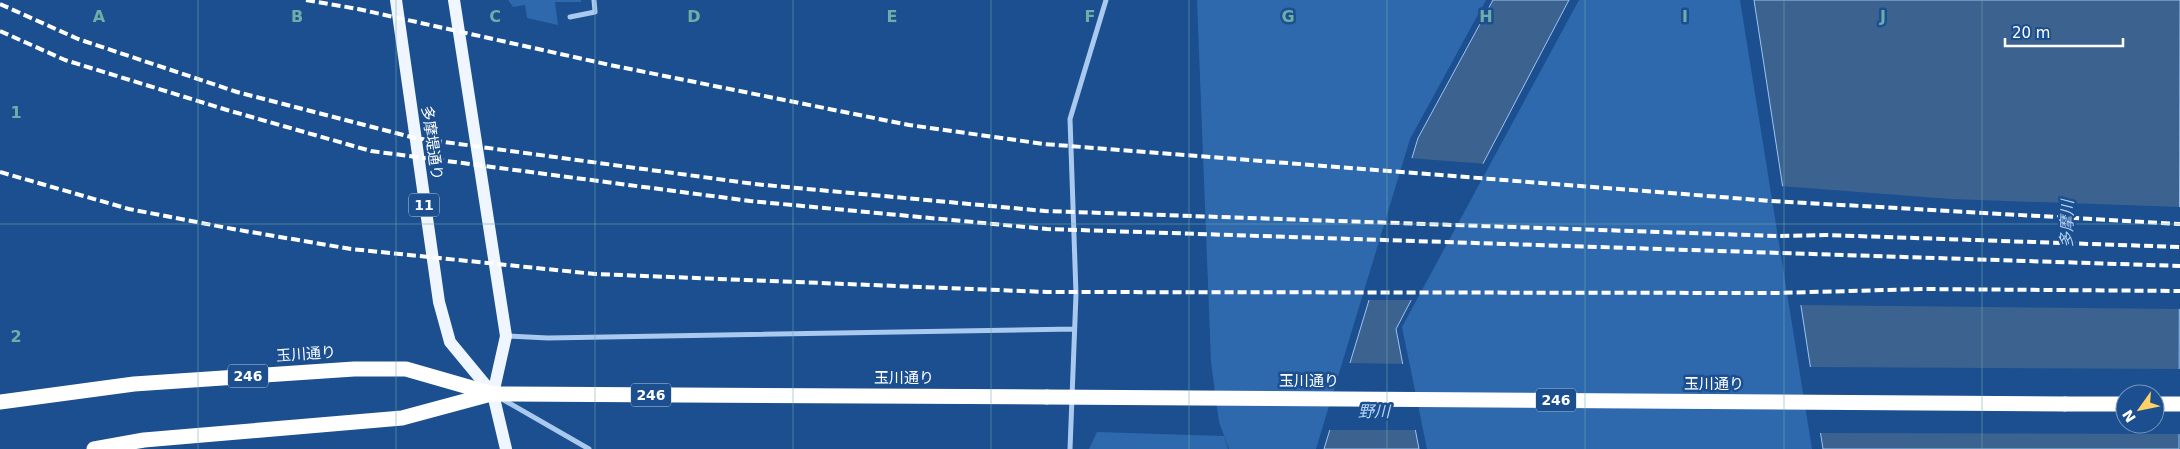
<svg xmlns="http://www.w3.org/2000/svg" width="2180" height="449" viewBox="0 0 2180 449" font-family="'DejaVu Sans','Noto Sans JP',sans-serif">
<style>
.green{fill:#2e69ad}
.water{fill:#3c6290;stroke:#9cc4f0;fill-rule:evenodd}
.pier{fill:#1b4f8f;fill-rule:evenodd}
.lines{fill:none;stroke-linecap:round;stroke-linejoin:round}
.street{stroke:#a9c9ee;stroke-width:5}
.primary{stroke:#f0f6ff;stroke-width:12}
.highway{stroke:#fff;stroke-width:15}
.rail{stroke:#fff;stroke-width:4;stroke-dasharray:9 4;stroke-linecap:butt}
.highway-bridge{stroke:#fff;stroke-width:15}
.grid{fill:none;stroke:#6fada8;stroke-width:1;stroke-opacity:0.55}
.labels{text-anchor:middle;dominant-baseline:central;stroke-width:5;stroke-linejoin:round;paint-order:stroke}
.shield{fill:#1b4f8f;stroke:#bbcadd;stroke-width:1}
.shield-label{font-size:14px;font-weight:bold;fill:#fff}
.street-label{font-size:15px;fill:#fff;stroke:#1b4f8f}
.water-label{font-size:16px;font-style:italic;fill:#b5d3f5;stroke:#1b4f8f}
.grid-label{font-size:16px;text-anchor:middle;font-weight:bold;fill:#6fada8;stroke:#1b4f8f;stroke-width:5;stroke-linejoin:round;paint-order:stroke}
</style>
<rect width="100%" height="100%" fill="#1b4f8f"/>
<path class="green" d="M 508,0 L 581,0 L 581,2 L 555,2 L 558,25 L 527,18 L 525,5 L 513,7 Z
M 1197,0 L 1486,0 L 1410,139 L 1316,449 L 1229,449 L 1219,422 L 1211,362 Z
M 1579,0 L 1740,0 L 1812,449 L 1427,449 L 1402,327 Z
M 1097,432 L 1224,436 L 1228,449 L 1089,449 Z"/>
<path class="water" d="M 1493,0 L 1569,0 L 1396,329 L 1419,449 L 1324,449 L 1418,138 Z
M 1754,0 L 2180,0 L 2179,449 L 1823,449 ZM 2125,394 L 2155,394 L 2155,424 L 2125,424 Z"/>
<path class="pier" d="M 1409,158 L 1487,164 L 1414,300 L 1366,300 Z
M 1780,186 L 1951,199 L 2180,207 L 2180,309 L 1798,305 Z
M 1347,363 L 1406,364 L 1418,430 L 1327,430 Z
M 1808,367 L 2180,369 L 2180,434 L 1818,433 ZM 2125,394 L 2155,394 L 2155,424 L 2125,424 Z"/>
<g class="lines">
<path class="street" d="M 570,17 L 595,12 L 594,0
M 507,336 L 548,338 L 1074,329
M 502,399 L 589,449
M 1070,449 L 1076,294 L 1070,119 L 1106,0"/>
<path class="primary" d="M 396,0 L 439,302 L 450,342 L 493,394
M 454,0 L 506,336 L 493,394 L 506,449"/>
<path class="highway" d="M 0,402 L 134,384 L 354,369 L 406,369 L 493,394 L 1047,397
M 2065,404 L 2125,404
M 2155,404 L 2180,404
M 94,449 L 144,440 L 402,418 L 491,394"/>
<path class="rail" d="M 306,0 L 358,9 L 610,65 L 909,125 L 1044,144 L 1772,201 L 2180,224
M 0,4 L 78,39 L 237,92 L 415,138 L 754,184 L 1045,211 L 1777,236 L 1826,235 L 2180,247
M 0,31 L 65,60 L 227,110 L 371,151 L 750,201 L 1047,229 L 2180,266
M 0,172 L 129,209 L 233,229 L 351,249 L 595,274 L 1047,292 L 1778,293 L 1922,289 L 2180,291"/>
<path class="highway-bridge" d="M 1047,397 L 2065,404"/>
</g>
<path class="grid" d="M 198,0 L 198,449M 396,0 L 396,449M 595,0 L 595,449M 793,0 L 793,449M 991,0 L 991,449M 1189,0 L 1189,449M 1387,0 L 1387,449M 1585,0 L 1585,449M 1784,0 L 1784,449M 1982,0 L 1982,449M 0,224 L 2180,224"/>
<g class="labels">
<g class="shield">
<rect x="409" y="193.5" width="30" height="23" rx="4"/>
<rect x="228" y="364.5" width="40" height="23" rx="4"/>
<rect x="631" y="383.5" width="40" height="23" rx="4"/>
<rect x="1536" y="388.5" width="40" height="23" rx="4"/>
</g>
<g class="shield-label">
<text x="424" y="205">11</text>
<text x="248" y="376">246</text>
<text x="651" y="395">246</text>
<text x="1556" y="400">246</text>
</g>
<g class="street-label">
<text transform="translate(432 143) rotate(82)">多摩堤通り</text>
<text transform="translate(306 354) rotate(-4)">玉川通り</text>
<text x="904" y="378">玉川通り</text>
<text x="1309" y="381">玉川通り</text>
<text x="1714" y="384">玉川通り</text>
</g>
<g class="water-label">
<text transform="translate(2067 224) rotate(-89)">多摩川</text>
<text x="1374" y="411">野川</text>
</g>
</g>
<g class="grid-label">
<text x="99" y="22">A</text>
<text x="297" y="22">B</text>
<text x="495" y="22">C</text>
<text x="694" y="22">D</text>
<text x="892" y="22">E</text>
<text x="1090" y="22">F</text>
<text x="1288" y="22">G</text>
<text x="1486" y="22">H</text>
<text x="1685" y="22">I</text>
<text x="1883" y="22">J</text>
<text x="16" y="118">1</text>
<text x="16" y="342">2</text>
</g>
<g transform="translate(2140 409) rotate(237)"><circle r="24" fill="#1b4f8f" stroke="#7695bc"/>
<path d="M0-4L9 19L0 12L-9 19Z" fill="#ffd166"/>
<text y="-8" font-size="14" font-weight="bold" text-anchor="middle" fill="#ffffff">N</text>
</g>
<path d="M2005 38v8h118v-8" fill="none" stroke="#ffffff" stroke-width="2.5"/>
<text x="2012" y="38" font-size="15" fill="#ffffff" stroke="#1b4f8f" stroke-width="4" paint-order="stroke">20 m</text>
</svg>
